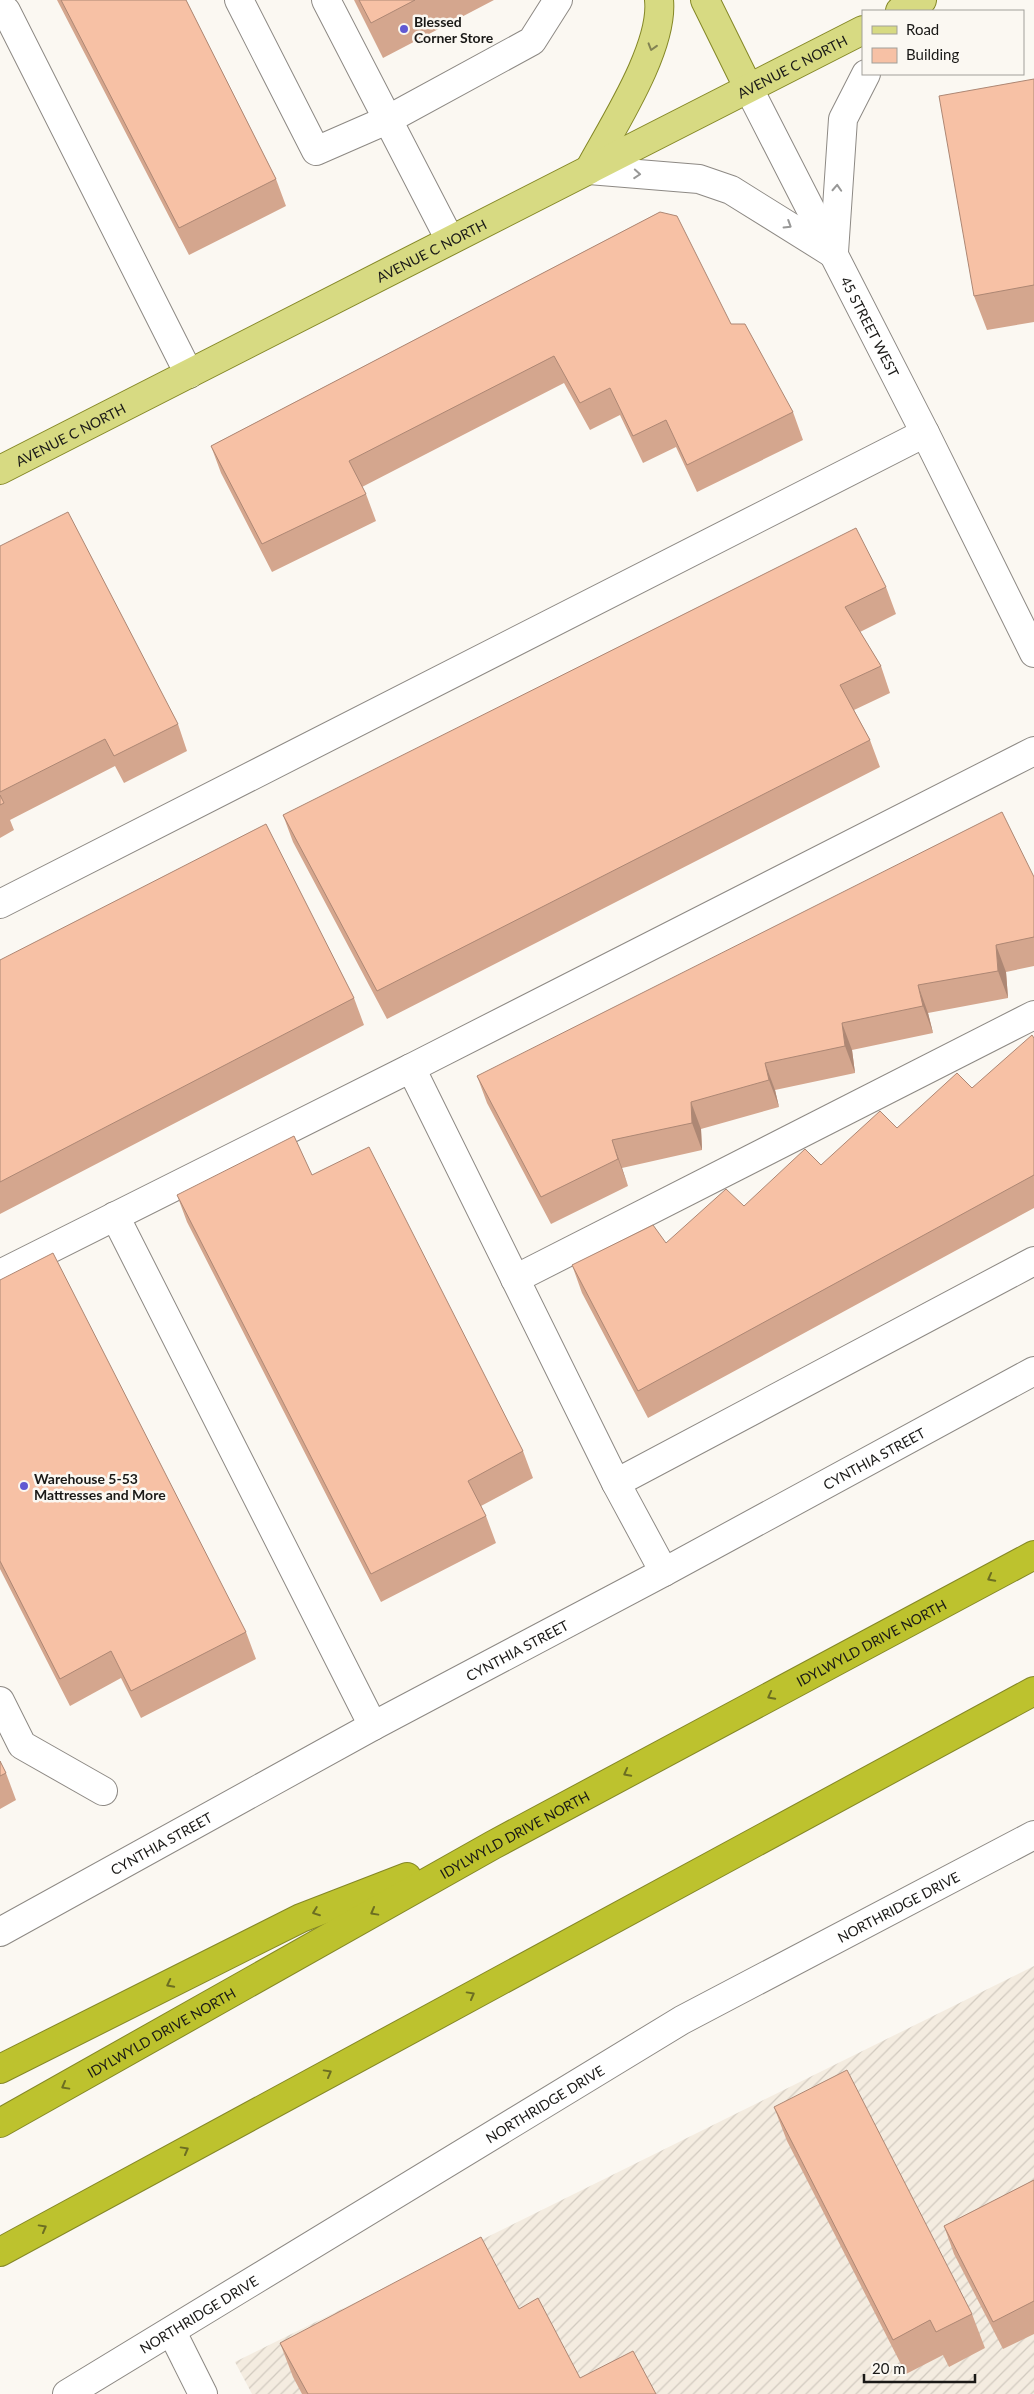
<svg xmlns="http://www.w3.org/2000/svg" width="1034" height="2394" viewBox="0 0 1034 2394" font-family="Lato,sans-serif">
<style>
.industrial{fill:url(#industrial-furrows)}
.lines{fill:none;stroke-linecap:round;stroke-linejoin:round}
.minor-casing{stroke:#8d8984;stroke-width:30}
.major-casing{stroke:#848726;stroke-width:30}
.highway-casing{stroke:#848726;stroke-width:30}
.minor{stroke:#fff;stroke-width:28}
.major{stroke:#d7da82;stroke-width:28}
.highway{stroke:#bdc22e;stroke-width:28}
.wall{fill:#d4a68e}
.shaded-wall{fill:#ad8774}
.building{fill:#f7c1a5;stroke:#ad8774}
.oneway{stroke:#828352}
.oneway2{stroke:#989897}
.oneway3{stroke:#6c6e22}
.poi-dot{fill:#6159d2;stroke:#fbf8f2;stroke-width:2}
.labels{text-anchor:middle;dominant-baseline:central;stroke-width:5;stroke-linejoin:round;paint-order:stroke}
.poi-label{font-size:14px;font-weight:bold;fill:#1a1917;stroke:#fbf8f2;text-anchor:start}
.street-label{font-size:14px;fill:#1a1917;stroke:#fbf8f2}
</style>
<defs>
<pattern id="industrial-furrows" width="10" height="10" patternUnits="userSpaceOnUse" patternTransform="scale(1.25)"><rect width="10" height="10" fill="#f4ece0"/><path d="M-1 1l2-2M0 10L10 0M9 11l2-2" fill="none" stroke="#d1cabf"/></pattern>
</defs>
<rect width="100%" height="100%" fill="#fbf8f2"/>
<path class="industrial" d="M 1034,1966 L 1034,2394 L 252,2394 L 235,2362 Z"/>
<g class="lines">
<defs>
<g id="minor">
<path d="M 239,0 L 316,151 L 387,120 L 532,41 L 558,0"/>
<path d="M 326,0 L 450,240"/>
<path d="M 6,11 L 189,374"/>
<path id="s1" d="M 748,87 L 925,433 L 1034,653"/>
<path d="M 589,170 L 699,179 L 731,190 L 832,253"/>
<path d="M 834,252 L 843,119 L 866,74"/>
<path d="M 0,904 L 925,433"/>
<path d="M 411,1068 L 1034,751"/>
<path d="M 115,1216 L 373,1726"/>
<path d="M 0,1274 L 411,1068 L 616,1483 L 664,1572"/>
<path d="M 515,1279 L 1034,1015"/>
<path d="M 616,1483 L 1034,1261"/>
<path d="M 0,1701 L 22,1745 L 103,1791"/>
<path id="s2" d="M 0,1932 L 373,1726 L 664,1572 L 1034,1371"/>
<path d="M 172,2332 L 203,2394"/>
<path id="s3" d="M 67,2394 L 682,2020 L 1034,1835"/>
</g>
<g id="major">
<path d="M 705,0 L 748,87"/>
<path d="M 900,11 L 922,0"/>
<path d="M 589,170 C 612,127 664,48 659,0"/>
<path id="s4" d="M 0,470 L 863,30"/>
</g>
<g id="highway">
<path d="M 0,2069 L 301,1918 L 407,1877"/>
<path id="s5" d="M 0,2123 L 493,1845 L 1034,1555"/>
<path d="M 0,2252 L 1034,1691"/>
</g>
</defs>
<use href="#minor" class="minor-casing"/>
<use href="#major" class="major-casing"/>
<use href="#highway" class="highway-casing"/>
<use href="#minor" class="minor"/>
<use href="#major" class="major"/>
<use href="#highway" class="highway"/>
</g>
<path class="wall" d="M 57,0 L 186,0 L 276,179 L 286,206 L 189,255 Z
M 354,0 L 494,0 L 383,58 Z
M 1034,79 L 1034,322 L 987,330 L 974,296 Z
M 660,212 L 731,324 L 793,412 L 803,440 L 697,492 L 676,447 L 643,463 L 620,415 L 590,430 L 564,383 L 362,487 L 366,494 L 376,521 L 272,572 L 221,473 L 211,446 Z
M 0,546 L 178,724 L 187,751 L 124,783 L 115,766 L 10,820 L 14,830 L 0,838 Z
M 886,587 L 896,614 L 860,632 L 881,666 L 890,693 L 854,710 L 870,740 L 880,767 L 387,1019 L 293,842 L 283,815 Z
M 1034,877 L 1034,966 L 1006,972 L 1008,998 L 928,1013 L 933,1033 L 852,1050 L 855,1073 L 775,1090 L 779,1107 L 701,1129 L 702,1150 L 622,1168 L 628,1186 L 551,1224 L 487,1103 L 477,1076 Z
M 0,960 L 354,998 L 364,1025 L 0,1214 Z
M 1034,1038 L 1034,1208 L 648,1418 L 582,1293 L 572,1265 L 666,1243 L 744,1206 L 821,1165 L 897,1128 L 972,1088 Z
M 312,1175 L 523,1451 L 533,1478 L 481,1506 L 486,1516 L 496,1543 L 381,1602 L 187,1222 L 177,1195 Z
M 0,1280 L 246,1632 L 256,1659 L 141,1718 L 121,1678 L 70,1706 L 0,1569 Z
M 0,1761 L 6,1773 L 16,1800 L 0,1809 Z
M 774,2107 L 972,2314 L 985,2348 L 949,2367 L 943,2355 L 906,2374 L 787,2141 Z
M 1034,2180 L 1034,2334 L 1003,2349 L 954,2254 L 944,2226 Z
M 519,2309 L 580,2378 L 656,2394 L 302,2394 L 293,2377 L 280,2343 Z"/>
<path class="shaded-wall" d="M 996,945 L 1006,972 L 1008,998 L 998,971 Z
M 918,985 L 928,1013 L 933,1033 L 923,1006 Z
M 842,1023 L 852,1050 L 855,1073 L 845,1046 Z
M 765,1063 L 775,1090 L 779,1107 L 769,1080 Z
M 691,1102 L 701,1129 L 702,1150 L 692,1123 Z
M 612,1140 L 622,1168 L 628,1186 L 618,1159 Z"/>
<path class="building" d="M 61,0 L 186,0 L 276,179 L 179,228 Z
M 359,0 L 415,0 L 371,23 Z
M 1034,79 L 1034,285 L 974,296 L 939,96 Z
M 660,212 L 677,216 L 731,324 L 745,324 L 793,412 L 687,465 L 666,420 L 633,436 L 610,388 L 580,403 L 554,356 L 349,461 L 366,494 L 262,544 L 211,446 Z
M 68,512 L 178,724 L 114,756 L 105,739 L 0,792 L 0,546 Z
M 856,528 L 886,587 L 845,607 L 881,666 L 840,685 L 870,740 L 377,991 L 283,815 Z
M 0,795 L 4,803 L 0,805 Z
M 1002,812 L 1034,877 L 1034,937 L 996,945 L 998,971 L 918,985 L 923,1006 L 842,1023 L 845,1046 L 765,1063 L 769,1080 L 691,1102 L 692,1123 L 612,1140 L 618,1159 L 541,1197 L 477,1076 Z
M 266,824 L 354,998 L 0,1182 L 0,960 Z
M 1032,1035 L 1034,1038 L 1034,1175 L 638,1391 L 572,1265 L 653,1225 L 666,1243 L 726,1189 L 744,1206 L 805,1149 L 821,1165 L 880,1111 L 897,1128 L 957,1073 L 972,1088 Z
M 294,1136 L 312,1175 L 369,1147 L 523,1451 L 468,1481 L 486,1516 L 371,1574 L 177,1195 Z
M 53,1253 L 246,1632 L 131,1691 L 111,1651 L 60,1679 L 0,1561 L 0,1280 Z
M 0,1761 L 6,1773 L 0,1776 Z
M 847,2070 L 972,2314 L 936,2332 L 930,2320 L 893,2340 L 774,2107 Z
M 1034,2180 L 1034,2301 L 993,2322 L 944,2226 Z
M 481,2237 L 519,2309 L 538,2298 L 580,2378 L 633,2351 L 656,2394 L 308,2394 L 280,2343 Z"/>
<defs><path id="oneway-chevron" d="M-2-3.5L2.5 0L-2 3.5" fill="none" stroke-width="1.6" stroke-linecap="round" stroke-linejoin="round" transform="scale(1.25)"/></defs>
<use class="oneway" href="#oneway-chevron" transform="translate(652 47) rotate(107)"/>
<g class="oneway2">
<use href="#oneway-chevron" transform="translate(637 174) rotate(4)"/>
<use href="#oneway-chevron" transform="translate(837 188) rotate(-87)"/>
<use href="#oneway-chevron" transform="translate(788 225) rotate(32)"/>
</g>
<g class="oneway3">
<use href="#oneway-chevron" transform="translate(991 1578) rotate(152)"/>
<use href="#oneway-chevron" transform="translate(771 1696) rotate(152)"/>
<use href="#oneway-chevron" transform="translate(627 1773) rotate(152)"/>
<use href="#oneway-chevron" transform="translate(316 1912) rotate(159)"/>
<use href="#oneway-chevron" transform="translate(374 1912) rotate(151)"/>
<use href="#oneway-chevron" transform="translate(170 1984) rotate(153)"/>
<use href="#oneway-chevron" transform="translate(471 1995) rotate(-29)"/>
<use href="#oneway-chevron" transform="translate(328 2073) rotate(-29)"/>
<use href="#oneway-chevron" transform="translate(65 2086) rotate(151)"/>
<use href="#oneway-chevron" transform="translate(185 2150) rotate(-29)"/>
<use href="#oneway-chevron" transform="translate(43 2228) rotate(-29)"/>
</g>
<g class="poi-dot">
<circle cx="404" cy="29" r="5"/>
<circle cx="24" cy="1486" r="5"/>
</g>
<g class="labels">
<g class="poi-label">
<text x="414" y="21">Blessed<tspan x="414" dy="16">Corner Store</tspan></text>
<text x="34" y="1478">Warehouse 5-53<tspan x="34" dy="16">Mattresses and More</tspan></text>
</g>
<g class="street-label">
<text stroke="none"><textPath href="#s4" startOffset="889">AVENUE C NORTH</textPath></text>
<text stroke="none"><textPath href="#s4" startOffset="484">AVENUE C NORTH</textPath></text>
<text stroke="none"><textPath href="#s1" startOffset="269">45 STREET WEST</textPath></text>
<text stroke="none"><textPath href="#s4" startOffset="79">AVENUE C NORTH</textPath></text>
<text stroke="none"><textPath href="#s2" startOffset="994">CYNTHIA STREET</textPath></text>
<text stroke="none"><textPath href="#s5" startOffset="995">IDYLWYLD DRIVE NORTH</textPath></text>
<text stroke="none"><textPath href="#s2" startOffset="589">CYNTHIA STREET</textPath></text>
<text stroke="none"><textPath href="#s5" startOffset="590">IDYLWYLD DRIVE NORTH</textPath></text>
<text stroke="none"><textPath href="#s2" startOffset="184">CYNTHIA STREET</textPath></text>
<text stroke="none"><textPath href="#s3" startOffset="964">NORTHRIDGE DRIVE</textPath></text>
<text stroke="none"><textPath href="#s5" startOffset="185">IDYLWYLD DRIVE NORTH</textPath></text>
<text stroke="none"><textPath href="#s3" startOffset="559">NORTHRIDGE DRIVE</textPath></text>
<text stroke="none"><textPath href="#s3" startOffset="154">NORTHRIDGE DRIVE</textPath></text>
</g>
</g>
<rect x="862" y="10" width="162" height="65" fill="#fbf8f2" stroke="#a19f9a"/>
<rect x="872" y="26" width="25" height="8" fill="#d7da82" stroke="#a19f9a"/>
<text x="906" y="35" font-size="15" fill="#1a1917">Road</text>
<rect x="872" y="48" width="25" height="15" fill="#f7c1a5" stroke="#a19f9a"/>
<text x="906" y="60" font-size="15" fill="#1a1917">Building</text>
<path d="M864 2374v8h111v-8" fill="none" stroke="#1a1917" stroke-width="2.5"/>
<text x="872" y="2374" font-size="15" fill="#1a1917" stroke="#fbf8f2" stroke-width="4" paint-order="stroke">20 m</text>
</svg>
